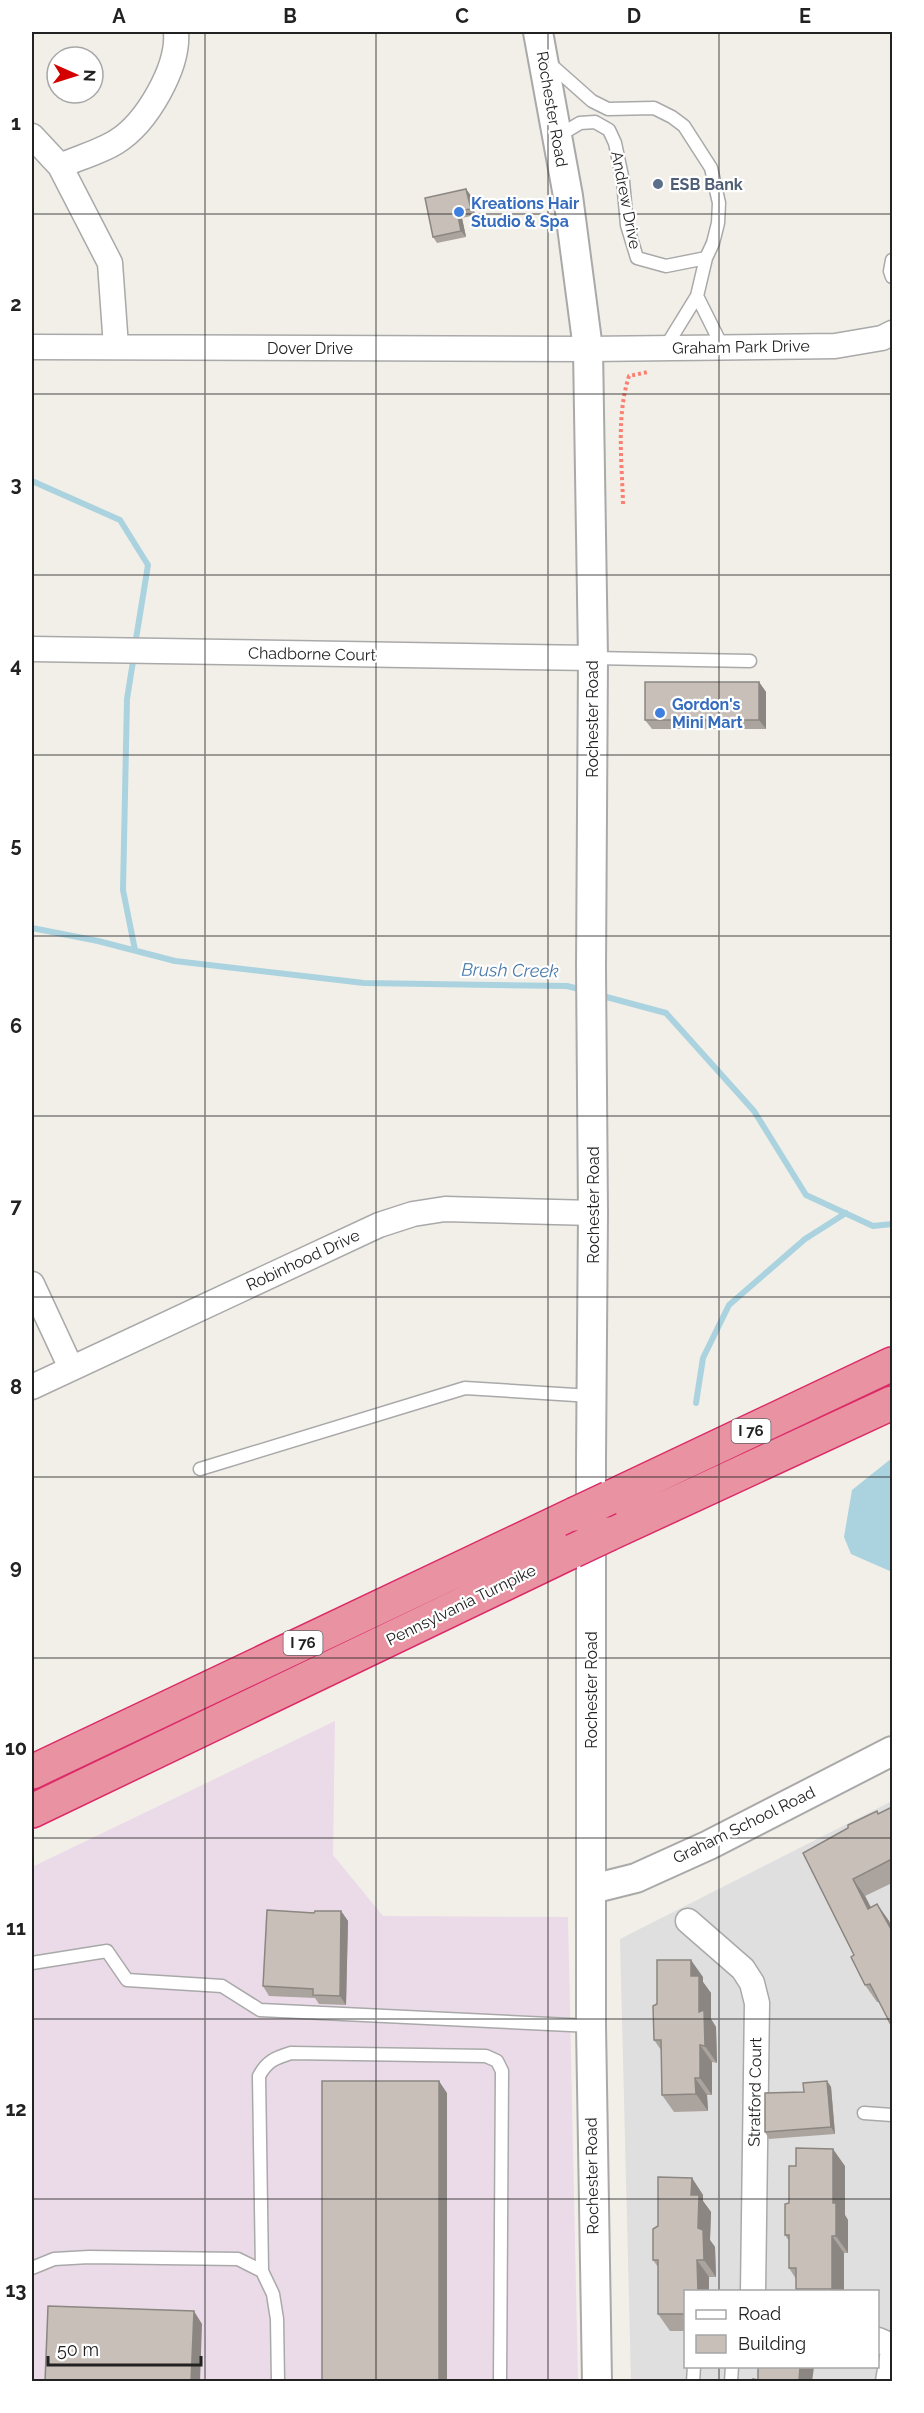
<svg xmlns="http://www.w3.org/2000/svg" width="924" height="2413" viewBox="0 0 924 2413" font-family="Raleway,sans-serif">
<style>
.residential{fill:#e0dfdf;fill-rule:evenodd}
.industrial{fill:#ebdbe8}
.water{fill:#aad3df}
.lines{fill:none;stroke-linecap:round;stroke-linejoin:round}
.stream{stroke:#aad3df;stroke-width:6}
.service-casing{stroke:#a9a9a9;stroke-width:15}
.minor-casing{stroke:#a9a9a9;stroke-width:27}
.tertiary-casing{stroke:#a9a9a9;stroke-width:32}
.motorway-casing{stroke:#dc2a67;stroke-width:36}
.path{stroke:#fa8072;stroke-width:4;stroke-dasharray:3 3;stroke-linecap:butt}
.service{stroke:#fff;stroke-width:12}
.minor{stroke:#fff;stroke-width:24}
.tertiary{stroke:#fff;stroke-width:28}
.motorway{stroke:#e892a2;stroke-width:33}
.motorway-bridge-casing{stroke:#dc2a67;stroke-width:36;stroke-linecap:butt}
.motorway-bridge{stroke:#e892a2;stroke-width:33}
.wall{fill:#aba49e}
.shaded-wall{fill:#8b8681}
.building{fill:#c7bfb8;stroke:#8b8681;stroke-width:1.5}
.grid{fill:none;stroke:#222;stroke-width:1.5;stroke-opacity:0.55}
.service-dot{fill:#5c6f8a;stroke:#fff;stroke-width:2}
.shop-dot{fill:#3f7fe0;stroke:#fff;stroke-width:2}
.labels{text-anchor:middle;dominant-baseline:central;stroke-width:4.5;stroke-linejoin:round;paint-order:stroke}
.shield{fill:#fff;stroke:#646464;stroke-width:1.5}
.shield-label{font-size:15px;font-weight:bold;fill:#222}
.street-label{font-size:16px;fill:#222;stroke:#fff}
.service-label{font-size:16px;font-weight:bold;fill:#4e5e75;stroke:#fff;text-anchor:start}
.shop-label{font-size:16px;font-weight:bold;fill:#366cbe;stroke:#fff;text-anchor:start}
.water-label{font-size:18px;font-style:italic;fill:#4a7aab;stroke:#fff}
.neatline{fill:none;stroke:#222;stroke-width:2}
.grid-label{font-size:20px;text-anchor:middle;font-weight:bold;fill:#222}
</style>
<rect width="100%" height="100%" fill="#f2efe9"/>
<path class="residential" d="M 892,1801 L 892,2381 L 631,2381 L 620,1939 ZM 686,2292 L 878,2292 L 878,2366 L 686,2366 Z"/>
<path class="industrial" d="M 335,1721 L 333,1855 L 383,1916 L 568,1917 L 578,2381 L 32,2382 L 32,1867 Z"/>
<path class="water" d="M 892,1458 L 892,1572 L 851,1554 L 844,1537 L 852,1490 Z"/>
<g class="lines">
<path class="stream" d="M 32,481 L 120,520 L 148,565 L 135,645
M 134,655 L 127,699 L 123,890 L 135,950
M 32,928 L 98,941 L 175,961 L 364,983 L 567,986 L 583,990
M 599,995 L 666,1013 L 754,1111 L 806,1195 L 873,1226 L 892,1224
M 696,1403 L 703,1358 L 729,1305 L 805,1239 L 846,1213"/>
<defs>
<path id="service" d="M 548,62 L 592,101 L 608,109 L 654,108 L 672,117 L 684,126 L 711,168 L 719,203 L 718,223 L 713,243 L 706,258 L 697,296 L 665,348
M 558,136 L 580,123 L 595,122 L 609,130 L 615,143 L 623,181 L 627,225 L 637,258 L 666,266 L 706,258
M 892,260 L 890,271 L 892,277
M 697,296 L 723,348
M 593,658 L 750,661
M 200,1469 L 465,1388 L 591,1396
M 32,1963 L 107,1951 L 127,1980 L 222,1986 L 260,2010 L 591,2026
M 864,2113 L 892,2115
M 32,2268 L 54,2259 L 89,2257 L 238,2259 L 262,2271 L 273,2294 L 277,2319 L 278,2382
M 262,2271 L 259,2076 C 267,2061 275,2058 291,2053 L 486,2056 L 497,2061 L 502,2071 L 500,2382
M 693,2382 L 694,2366
M 731,2382 L 732,2366"/>
<path id="minor" d="M 32,136 L 60,166 L 110,263 L 116,347
M 60,166 C 78,158 100,152 116,142 C 147,123 179,67 176,32
M 32,347 L 588,349 L 763,347 L 835,346 L 882,338 L 892,333
M 32,649 L 593,658
M 32,1284 L 71,1368
M 32,1387 L 379,1225 L 413,1214 L 445,1209 L 593,1213
M 688,1921 L 743,1969 L 752,1983 L 757,2003 L 753,2292
M 878,2340 L 892,2346
M 888,2382 L 892,2357"/>
<path id="tertiary" d="M 538,32 L 568,196 L 588,349 L 593,658 L 591,967 L 593,1213 L 591,1459 L 591,2026 L 597,2382
M 592,1889 L 636,1878 L 709,1845 L 892,1751"/>
<path id="motorway" d="M 609,1498 L 892,1364
M 609,1534 L 892,1403
M 32,1772 L 575,1514
M 32,1811 L 573,1551"/>
</defs>
<use href="#service" class="service-casing"/>
<use href="#minor" class="minor-casing"/>
<use href="#tertiary" class="tertiary-casing"/>
<use href="#motorway" class="motorway-casing"/>
<path class="path" d="M 623,504 C 622,461 616,417 629,376 L 648,372"/>
<use href="#service" class="service"/>
<use href="#minor" class="minor"/>
<use href="#tertiary" class="tertiary"/>
<use href="#motorway" class="motorway"/>
<defs>
<path id="motorway-bridge" d="M 575,1514 L 609,1498
M 573,1551 L 609,1534"/>
</defs>
<use href="#motorway-bridge" class="motorway-bridge-casing"/>
<use href="#motorway-bridge" class="motorway-bridge"/>
</g>
<path class="wall" d="M 466,189 L 471,196 L 475,215 L 462,218 L 466,237 L 437,243 L 433,237 Z
M 759,682 L 766,692 L 766,729 L 652,729 L 645,720 Z
M 892,1807 L 892,1883 L 865,1896 L 871,1907 L 877,1904 L 889,1921 L 879,2002 L 877,2002 L 865,1985 L 854,1955 L 803,1853 Z
M 341,1911 L 348,1921 L 346,2005 L 319,2004 L 315,1998 L 269,1996 L 263,1986 L 314,1913 Z
M 703,1977 L 703,1982 L 711,1993 L 711,2019 L 716,2027 L 717,2063 L 712,2062 L 712,2095 L 707,2095 L 708,2111 L 674,2112 L 662,2095 L 661,2050 L 654,2040 Z
M 827,2081 L 831,2087 L 835,2134 L 769,2139 L 765,2132 L 804,2092 Z
M 845,2166 L 845,2215 L 848,2220 L 848,2253 L 844,2253 L 844,2292 L 798,2292 L 796,2289 L 796,2279 L 789,2268 L 789,2241 L 785,2235 L 789,2203 Z
M 692,2178 L 703,2195 L 703,2201 L 711,2212 L 710,2240 L 715,2247 L 716,2277 L 709,2277 L 709,2292 L 686,2292 L 686,2331 L 670,2331 L 658,2314 L 658,2267 L 653,2260 Z"/>
<path class="shaded-wall" d="M 466,189 L 471,196 L 475,215 L 471,209 Z
M 457,211 L 462,218 L 466,237 L 461,231 Z
M 759,682 L 766,692 L 766,729 L 759,720 Z
M 853,1879 L 865,1896 L 880,1926 L 868,1909 Z
M 877,1904 L 889,1921 L 892,1927 L 892,1932 Z
M 341,1911 L 348,1921 L 346,2005 L 340,1996 Z
M 691,1960 L 703,1977 L 703,1982 L 711,1993 L 711,2019 L 716,2027 L 717,2063 L 705,2046 L 691,1976 Z
M 700,2045 L 712,2062 L 712,2095 L 700,2078 Z
M 695,2078 L 707,2095 L 708,2111 L 696,2094 Z
M 439,2081 L 447,2093 L 447,2382 L 439,2382 Z
M 827,2081 L 831,2087 L 835,2134 L 831,2127 Z
M 833,2149 L 845,2166 L 845,2215 L 848,2220 L 848,2253 L 836,2236 L 833,2203 Z
M 692,2178 L 703,2195 L 703,2201 L 711,2212 L 710,2240 L 715,2247 L 716,2277 L 704,2260 L 698,2228 L 691,2195 Z
M 832,2236 L 844,2253 L 844,2292 L 834,2292 L 832,2289 Z
M 697,2260 L 709,2277 L 709,2292 L 698,2292 Z
M 194,2311 L 202,2324 L 200,2382 L 191,2382 Z
M 800,2367 L 814,2367 L 812,2382 L 799,2382 Z"/>
<path class="building" d="M 466,189 L 471,209 L 457,211 L 461,231 L 433,237 L 425,198 Z
M 645,682 L 759,682 L 759,720 L 645,720 Z
M 892,1807 L 892,1859 L 853,1879 L 868,1909 L 877,1904 L 892,1931 L 892,2027 L 870,1984 L 865,1985 L 851,1957 L 854,1955 L 803,1853 L 848,1828 L 848,1825 L 877,1811 L 878,1814 Z
M 267,1910 L 314,1913 L 315,1911 L 341,1911 L 340,1996 L 313,1995 L 313,1989 L 263,1986 Z
M 657,1960 L 691,1960 L 691,1976 L 699,1976 L 699,2012 L 704,2010 L 705,2046 L 700,2045 L 700,2078 L 695,2078 L 696,2094 L 662,2095 L 661,2040 L 654,2040 L 653,2006 L 657,2004 Z
M 322,2081 L 439,2081 L 439,2382 L 322,2382 Z
M 827,2081 L 831,2127 L 765,2132 L 765,2093 L 804,2092 L 803,2083 Z
M 796,2148 L 833,2149 L 833,2203 L 836,2203 L 836,2236 L 832,2236 L 832,2289 L 796,2289 L 796,2268 L 789,2268 L 789,2235 L 785,2235 L 785,2204 L 789,2203 L 789,2166 L 796,2166 Z
M 658,2177 L 692,2178 L 691,2195 L 699,2195 L 698,2228 L 703,2230 L 704,2260 L 697,2260 L 698,2292 L 686,2292 L 686,2314 L 658,2314 L 658,2260 L 653,2260 L 653,2229 L 658,2226 Z
M 48,2306 L 194,2311 L 191,2382 L 45,2382 Z
M 758,2367 L 800,2367 L 799,2382 L 753,2382 L 753,2379 L 758,2380 Z"/>
<path class="grid" d="M 205,32 L 205,2382M 376,32 L 376,2382M 548,32 L 548,2382M 719,32 L 719,2292M 32,214 L 892,214M 32,394 L 892,394M 32,575 L 892,575M 32,755 L 892,755M 32,936 L 892,936M 32,1116 L 892,1116M 32,1297 L 892,1297M 32,1477 L 892,1477M 32,1658 L 892,1658M 32,1838 L 892,1838M 32,2019 L 892,2019M 32,2199 L 892,2199M 719,2366 L 719,2382"/>
<circle class="service-dot" cx="658" cy="184" r="6"/>
<g class="shop-dot">
<circle cx="459" cy="212" r="6"/>
<circle cx="660" cy="713" r="6"/>
</g>
<g class="labels">
<g class="shield">
<rect x="731.5" y="1419" width="39" height="24" rx="4.5"/>
<rect x="283.5" y="1631" width="39" height="24" rx="4.5"/>
</g>
<g class="shield-label">
<text x="751" y="1431">I 76</text>
<text x="303" y="1643">I 76</text>
</g>
<g class="street-label">
<text transform="translate(552 109) rotate(80)">Rochester Road</text>
<text transform="translate(626 200) rotate(79)">Andrew Drive</text>
<text transform="translate(741 347) rotate(-1)">Graham Park Drive</text>
<text x="310" y="348">Dover Drive</text>
<text transform="translate(312 654) rotate(1)">Chadborne Court</text>
<text transform="translate(592 719) rotate(-90)">Rochester Road</text>
<text transform="translate(593 1205) rotate(-90)">Rochester Road</text>
<text transform="translate(303 1260) rotate(-25)">Robinhood Drive</text>
<text transform="translate(461 1605) rotate(-26)">Pennsylvania Turnpike</text>
<text transform="translate(591 1690) rotate(-90)">Rochester Road</text>
<text transform="translate(744 1825) rotate(-26)">Graham School Road</text>
<text transform="translate(755 2092) rotate(-89)">Stratford Court</text>
<text transform="translate(592 2176) rotate(-91)">Rochester Road</text>
</g>
<g class="service-label">
<text x="670" y="184">ESB Bank</text>
</g>
<g class="shop-label">
<text x="471" y="203">Kreations Hair<tspan x="471" dy="18">Studio &amp; Spa</tspan></text>
<text x="672" y="704">Gordon's<tspan x="672" dy="18">Mini Mart</tspan></text>
</g>
<g class="water-label">
<text transform="translate(510 970) rotate(1)">Brush Creek</text>
</g>
</g>
<rect width="924" height="2413" fill="none" stroke="#ffffff" stroke-width="66"/>
<rect x="684" y="2290" width="195" height="78" fill="#ffffff" stroke="#a7a7a7" stroke-width="1.5"/>
<rect x="696" y="2310" width="30" height="9" fill="#ffffff" stroke="#a7a7a7" stroke-width="1.5"/>
<text x="738" y="2320" font-size="18" fill="#222222">Road</text>
<rect x="696" y="2335" width="30" height="18" fill="#c7bfb8" stroke="#a7a7a7" stroke-width="1.5"/>
<text x="738" y="2350" font-size="18" fill="#222222">Building</text>
<g transform="translate(75 75) rotate(93)"><circle r="28" fill="#ffffff" stroke="#a7a7a7" stroke-width="1.5"/>
<path d="M0-4.5L10 22L0 15L-10 22Z" fill="#d40000"/>
<text y="-9" font-size="16" font-weight="bold" text-anchor="middle" fill="#222222">N</text>
</g>
<path d="M48 2356v9h153v-9" fill="none" stroke="#222222" stroke-width="3"/>
<text x="57" y="2356" font-size="18" fill="#222222" stroke="#ffffff" stroke-width="4.5" paint-order="stroke">50 m</text>
<rect x="33" y="33" width="858" height="2347" class="neatline"/>
<g class="grid-label">
<text x="119" y="23">A</text>
<text x="290" y="23">B</text>
<text x="462" y="23">C</text>
<text x="634" y="23">D</text>
<text x="805" y="23">E</text>
<text x="16" y="130">1</text>
<text x="16" y="311">2</text>
<text x="16" y="491">3</text>
<text x="16" y="672">4</text>
<text x="16" y="852">5</text>
<text x="16" y="1033">6</text>
<text x="16" y="1213">7</text>
<text x="16" y="1394">8</text>
<text x="16" y="1574">9</text>
<text x="16" y="1755">10</text>
<text x="16" y="1935">11</text>
<text x="16" y="2116">12</text>
<text x="16" y="2297">13</text>
</g>
</svg>
